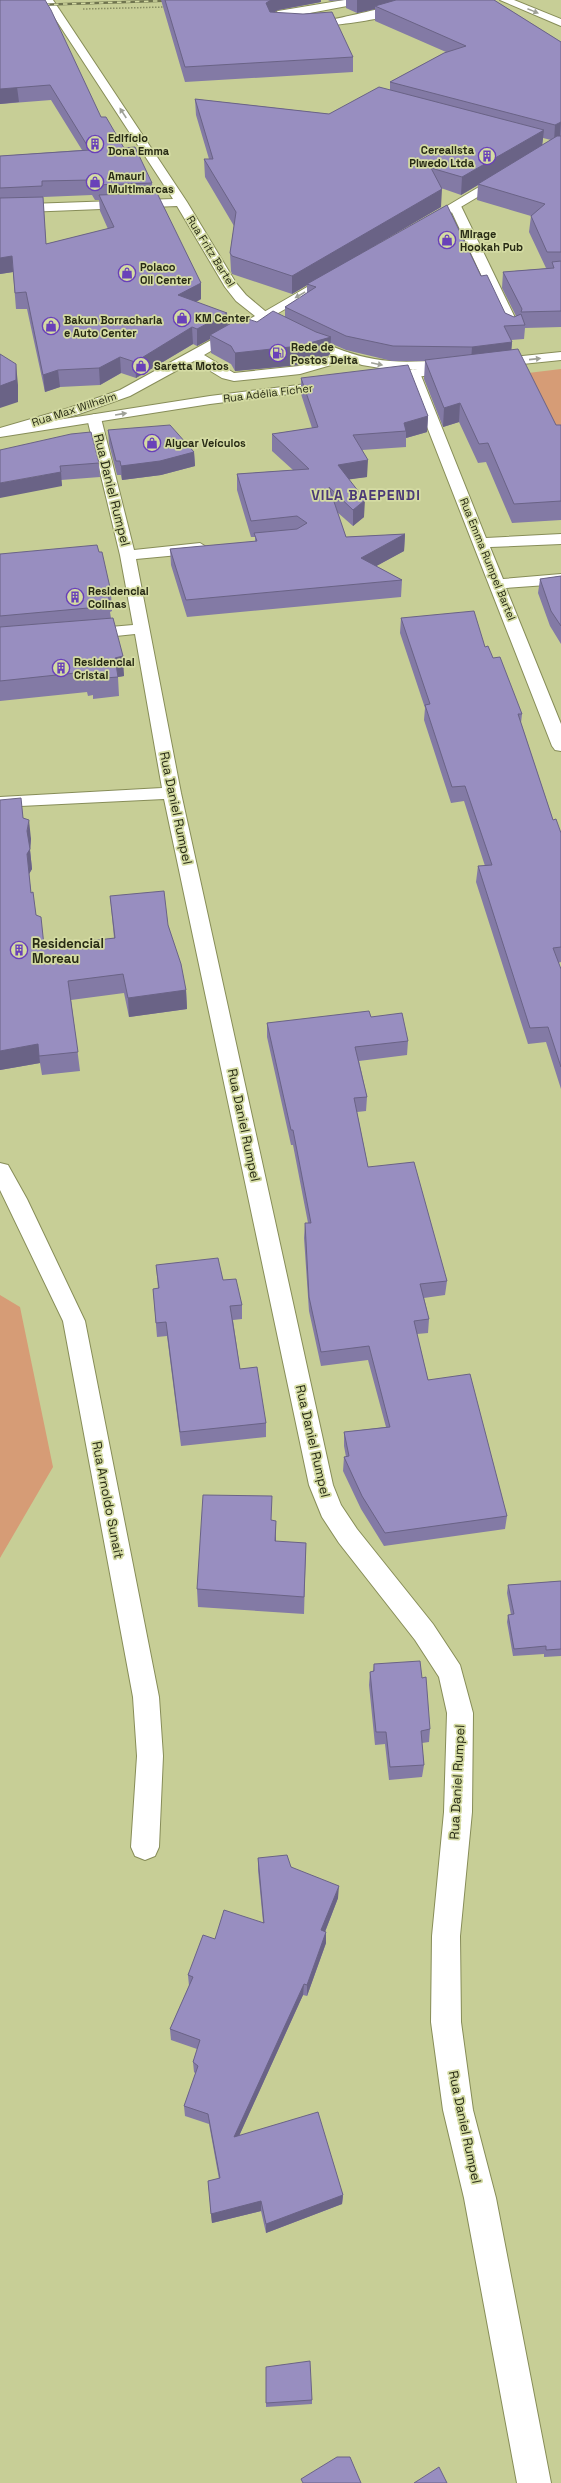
<svg xmlns="http://www.w3.org/2000/svg" width="561" height="2483" viewBox="0 0 561 2483" font-family="'Space Grotesk',sans-serif">
<style>
.green{fill:#d69c76}
.lines{fill:none;stroke-linecap:round;stroke-linejoin:round}
.minor-casing{stroke:#878d58;stroke-width:2}
.major-casing{stroke:#878d58;stroke-width:2}
.highway-casing{stroke:#878d58;stroke-width:2}
.path{stroke:#888d63;stroke-width:1.5;stroke-dasharray:1.5 1.5;stroke-linecap:butt}
.minor{fill:#fff;fill-rule:evenodd}
.major{fill:#fff;fill-rule:evenodd}
.highway{fill:#fff;fill-rule:evenodd}
.rail-casing{stroke:#70754f;stroke-width:2.5}
.rail{stroke:#d4dba3;stroke-width:1.5;stroke-dasharray:4.5;stroke-linecap:butt}
.wall{fill:#837aa5;fill-rule:evenodd}
.shaded-wall{fill:#6a6386}
.building{fill:#988ec0;stroke:#6a6386}
.oneway{fill:#9ea096}
.labels{text-anchor:middle;dominant-baseline:central;stroke-width:3.5;stroke-linejoin:round;paint-order:stroke}
.far-poi-label{font-size:11px;font-weight:bold;fill:#282b15;stroke:#d4dba3;text-anchor:start}
.far-street-label{font-size:11px;fill:#282b15;stroke:#d4dba3}
.street-label{font-size:13px;fill:#282b15;stroke:#d4dba3}
.poi-label{font-size:13px;font-weight:bold;fill:#282b15;stroke:#d4dba3;text-anchor:start}
.far-district-label{font-size:14px;font-weight:bold;letter-spacing:1px;fill:#4a3976;stroke:#d4dba3}
</style>
<rect width="100%" height="100%" fill="#c7ce96"/>
<path class="green" d="M 561,369 L 561,446 L 528,373 Z
M 0,1295 L 20,1307 L 53,1467 L 0,1558 Z"/>
<g class="lines">
<defs>
<path id="minor" d="M 43,0 L 53,0 L 187,202 L 236,283 L 246,295 L 271,316 L 204,355 L 234,373 L 299,366 L 347,352 L 354,356 L 352,359 L 300,374 L 234,381 L 222,378 L 194,361 L 130,396 L 79,414 L 0,436 L 0,428 L 69,408 L 120,390 L 255,316 L 236,301 L 225,287 L 177,206 L 0,213 L 0,205 L 173,199 Z
M 344,0 L 368,0 L 363,3 L 278,19 C 292,37 401,0 424,0 C 407,21 296,32 270,25 L 267,18 L 278,11 Z
M 500,0 L 514,0 L 561,19 L 561,26 Z
M 455,202 L 461,206 L 519,326 L 517,329 L 512,330 L 505,326 L 449,206 Z
M 413,369 L 420,373 L 486,538 L 561,534 L 561,544 L 490,547 L 503,579 L 561,574 L 561,584 L 506,588 L 561,724 L 561,751 L 555,750 L 552,746 L 406,373 Z
M 94,414 L 101,418 L 134,550 L 200,543 L 208,548 L 200,553 L 136,559 L 181,793 L 333,1485 L 341,1505 L 357,1529 L 433,1624 L 460,1665 L 473,1713 L 472,1812 L 460,1936 L 461,2022 L 473,2110 L 496,2198 L 551,2483 L 517,2483 L 464,2198 L 443,2110 L 431,2022 L 432,1936 L 444,1812 L 447,1713 L 439,1677 L 415,1640 L 339,1543 L 322,1517 L 309,1485 L 164,799 L 0,807 L 0,797 L 162,788 L 135,634 L 87,639 L 79,634 L 87,629 L 133,625 L 120,555 L 87,418 Z
M 0,1163 L 8,1165 L 27,1199 L 85,1321 L 159,1697 L 163,1756 L 159,1847 L 155,1856 L 145,1860 L 135,1856 L 131,1847 L 137,1756 L 133,1697 L 63,1321 L 0,1190 Z"/>
<path id="major" d="M 504,172 L 510,176 L 508,179 L 427,227 L 423,228 L 417,224 Z
M 333,272 L 339,276 L 338,279 L 273,316 C 309,337 348,358 390,361 C 411,363 433,360 454,361 L 461,365 L 459,368 L 392,370 L 362,365 L 316,349 L 273,327 L 257,316 Z"/>
<path id="highway" d="M 561,352 L 561,360 L 494,367 L 487,363 L 494,359 Z
M 454,364 L 459,365 L 461,368 L 459,371 L 381,382 L 374,378 L 381,374 Z
M 331,381 L 336,382 L 338,385 L 336,388 L 210,404 L 0,437 L 0,429 L 210,396 Z"/>
</defs>
<use href="#minor" class="minor-casing"/>
<use href="#major" class="major-casing"/>
<use href="#highway" class="highway-casing"/>
<path class="path" d="M 83,9 L 166,7"/>
<use href="#minor" class="minor"/>
<use href="#major" class="major"/>
<use href="#highway" class="highway"/>
<defs>
<path id="rail" d="M 36,5 L 186,0"/>
</defs>
<use href="#rail" class="rail-casing"/>
<use href="#rail" class="rail"/>
</g>
<path class="wall" d="M 0,0 L 101,117 L 124,148 L 152,183 L 153,193 L 201,283 L 201,299 L 196,302 L 228,325 L 257,322 L 285,317 L 285,307 L 307,293 L 307,285 L 292,294 L 232,274 L 231,271 L 230,253 L 234,226 L 205,177 L 204,159 L 209,159 L 196,115 L 195,99 L 329,114 L 390,90 L 390,82 L 446,52 L 375,21 L 375,9 L 357,13 L 346,8 L 346,0 L 330,1 L 328,0 L 494,0 L 561,42 L 561,327 L 525,328 L 524,339 L 511,340 L 512,342 L 511,349 L 556,425 L 561,425 L 561,520 L 512,523 L 486,462 L 478,463 L 459,422 L 443,427 L 424,379 L 425,361 L 392,361 L 346,350 L 330,343 L 330,355 L 299,365 L 235,371 L 231,364 L 211,353 L 210,339 L 197,346 L 193,344 L 136,378 L 121,373 L 100,385 L 60,387 L 45,392 L 27,309 L 16,309 L 13,272 L 0,274 L 0,156 L 82,150 L 51,100 L 0,104 ZM 543,138 L 551,140 L 542,145 ZM 478,185 L 477,200 L 531,216 L 529,232 L 546,268 L 551,268 L 503,272 L 502,288 L 516,316 L 514,317 L 505,313 L 481,276 L 343,264 L 441,207 L 441,188 L 461,195 ZM 92,195 L 95,200 L 99,200 L 100,211 L 108,229 L 46,244 L 43,197 Z
M 161,0 L 321,0 L 321,2 L 278,10 L 273,12 L 353,57 L 353,72 L 185,82 Z
M 301,378 L 428,416 L 427,432 L 406,438 L 406,447 L 362,450 L 367,477 L 349,479 L 364,517 L 353,526 L 337,512 L 346,537 L 405,534 L 404,551 L 376,566 L 402,580 L 401,597 L 187,617 L 171,565 L 170,549 L 255,542 L 255,537 L 251,537 L 237,490 L 237,474 L 293,470 L 272,451 L 272,434 L 312,428 L 301,394 Z
M 108,430 L 194,452 L 195,466 L 161,475 L 122,480 L 121,475 L 117,475 L 109,444 Z
M 0,450 L 99,463 L 100,477 L 61,480 L 62,486 Z
M 0,554 L 111,592 L 112,611 L 110,612 L 111,618 L 124,676 L 118,677 L 119,696 L 93,699 L 93,695 L 88,696 L 87,692 L 0,701 Z
M 561,576 L 561,644 L 550,626 L 538,593 L 540,579 Z
M 401,618 L 485,647 L 493,658 L 522,714 L 521,723 L 553,820 L 561,833 L 561,962 L 558,963 L 561,969 L 561,1089 L 546,1042 L 528,1044 L 476,882 L 478,866 L 485,866 L 464,801 L 451,803 L 424,720 L 425,708 L 400,633 Z
M 0,800 L 23,818 L 31,839 L 30,850 L 32,869 L 29,874 L 31,893 L 36,915 L 44,946 L 114,938 L 110,896 L 168,925 L 186,990 L 187,1009 L 129,1017 L 124,993 L 71,1000 L 80,1071 L 42,1075 L 40,1063 L 0,1070 Z
M 371,1017 L 408,1041 L 407,1055 L 359,1061 L 367,1097 L 366,1111 L 357,1112 L 368,1167 L 447,1281 L 445,1295 L 424,1298 L 429,1319 L 428,1333 L 417,1334 L 428,1380 L 507,1516 L 505,1529 L 384,1546 L 361,1509 L 343,1471 L 344,1457 L 346,1457 L 344,1446 L 344,1432 L 386,1427 L 368,1360 L 321,1366 L 309,1311 L 304,1238 L 305,1223 L 308,1223 L 293,1145 L 291,1145 L 267,1037 L 267,1023 Z
M 156,1265 L 223,1280 L 242,1305 L 242,1319 L 233,1320 L 240,1369 L 266,1423 L 266,1437 L 181,1446 L 167,1336 L 157,1337 L 153,1289 L 158,1288 Z
M 272,1520 L 276,1542 L 306,1543 L 304,1614 L 198,1607 L 197,1589 Z
M 561,1581 L 561,1656 L 544,1657 L 544,1654 L 513,1656 L 507,1622 L 508,1615 L 511,1615 L 507,1593 L 508,1585 Z
M 374,1664 L 430,1729 L 429,1742 L 422,1743 L 424,1765 L 422,1777 L 389,1780 L 385,1744 L 375,1745 L 369,1685 L 370,1672 L 373,1672 Z
M 258,1858 L 291,1867 L 338,1898 L 325,1932 L 326,1943 L 307,1996 L 303,1995 L 239,2136 L 343,2195 L 342,2204 L 266,2233 L 261,2211 L 212,2223 L 208,2181 L 219,2179 L 209,2124 L 185,2116 L 184,2106 L 196,2074 L 194,2072 L 193,2062 L 197,2049 L 171,2040 L 170,2029 L 189,1986 L 188,1975 L 215,1939 L 263,1922 L 258,1870 Z
M 266,2367 L 312,2400 L 312,2404 L 266,2407 Z"/>
<path class="shaded-wall" d="M 271,0 L 321,0 L 321,2 L 278,10 L 266,18 L 266,3 Z
M 357,0 L 420,0 L 375,6 L 375,9 L 357,13 Z
M 17,87 L 19,102 L 0,104 L 0,89 Z
M 561,122 L 560,137 L 554,141 L 555,125 Z
M 544,130 L 542,147 L 478,184 L 478,185 L 461,195 L 462,177 Z
M 442,189 L 441,207 L 292,294 L 292,276 Z
M 12,256 L 13,272 L 0,274 L 0,258 Z
M 201,283 L 201,299 L 178,312 L 178,295 Z
M 227,313 L 228,329 L 210,335 L 210,339 L 197,346 L 197,329 Z
M 192,327 L 193,344 L 136,378 L 135,362 Z
M 331,337 L 330,355 L 299,365 L 235,371 L 235,353 Z
M 512,342 L 511,356 L 471,361 L 472,347 Z
M 120,357 L 121,373 L 100,385 L 99,368 Z
M 16,364 L 18,385 L 18,402 L 0,408 L 0,386 Z
M 58,370 L 60,387 L 45,392 L 43,375 Z
M 460,403 L 459,422 L 443,427 L 444,408 Z
M 428,416 L 427,432 L 406,438 L 406,431 L 404,423 Z
M 194,452 L 195,466 L 161,475 L 122,480 L 121,466 Z
M 368,460 L 367,477 L 338,481 L 338,465 Z
M 61,472 L 62,486 L 0,498 L 0,483 Z
M 365,500 L 364,517 L 353,526 L 353,510 Z
M 405,534 L 404,551 L 360,575 L 361,558 Z
M 123,656 L 124,676 L 118,677 L 115,658 Z
M 29,820 L 31,839 L 30,850 L 32,869 L 29,874 L 27,854 L 27,831 Z
M 186,990 L 187,1009 L 129,1017 L 128,998 Z
M 38,1044 L 40,1063 L 0,1070 L 0,1051 Z
M 276,1521 L 276,1539 L 275,1560 L 275,1541 Z
M 339,1886 L 338,1898 L 321,1942 L 321,1930 Z
M 326,1932 L 326,1943 L 307,1996 L 307,1985 Z
M 304,1984 L 303,1995 L 234,2147 L 234,2137 Z
M 343,2195 L 342,2204 L 266,2233 L 266,2224 Z
M 261,2201 L 261,2211 L 212,2223 L 211,2214 Z"/>
<path class="building" d="M 0,0 L 45,0 L 51,10 L 101,117 L 106,117 L 124,148 L 135,147 L 152,183 L 94,185 L 91,180 L 42,181 L 42,186 L 0,188 L 0,156 L 90,150 L 50,85 L 0,89 Z
M 165,0 L 271,0 L 266,3 L 270,12 L 303,14 L 332,12 L 353,57 L 185,67 Z
M 396,0 L 494,0 L 561,42 L 561,122 L 555,125 L 390,82 L 444,53 L 466,46 L 375,6 Z
M 379,87 L 544,130 L 462,177 L 431,168 L 442,189 L 292,276 L 232,256 L 230,253 L 236,212 L 204,159 L 213,159 L 195,99 L 329,114 Z
M 557,136 L 561,136 L 561,252 L 547,252 L 531,216 L 545,204 L 478,184 Z
M 157,193 L 201,283 L 178,295 L 227,313 L 197,329 L 192,327 L 135,362 L 120,357 L 99,368 L 58,370 L 43,375 L 26,292 L 15,293 L 12,256 L 0,258 L 0,198 L 43,197 L 46,244 L 114,227 L 99,195 Z
M 447,205 L 481,276 L 487,275 L 505,313 L 514,317 L 521,314 L 525,325 L 504,326 L 512,342 L 472,347 L 393,346 L 346,336 L 285,307 L 316,287 L 307,284 Z
M 561,261 L 561,311 L 521,312 L 522,309 L 503,272 L 554,268 L 552,262 Z
M 273,311 L 316,332 L 331,337 L 299,346 L 235,353 L 231,346 L 210,335 L 242,317 L 257,322 Z
M 518,349 L 556,425 L 561,425 L 561,501 L 514,504 L 488,443 L 479,444 L 460,403 L 444,408 L 425,360 Z
M 0,354 L 16,364 L 16,380 L 0,386 Z
M 408,365 L 428,416 L 404,423 L 406,431 L 353,435 L 368,460 L 338,465 L 365,500 L 353,510 L 329,487 L 346,537 L 405,534 L 361,558 L 402,580 L 186,600 L 170,549 L 257,541 L 254,533 L 297,529 L 307,523 L 297,516 L 251,521 L 237,474 L 309,469 L 272,434 L 318,427 L 301,378 Z
M 170,425 L 194,452 L 160,461 L 121,466 L 120,461 L 116,461 L 108,430 Z
M 91,432 L 99,463 L 60,466 L 61,472 L 0,483 L 0,450 L 71,434 Z
M 97,545 L 99,552 L 102,552 L 111,592 L 108,592 L 110,606 L 0,616 L 0,554 Z
M 561,576 L 561,626 L 551,611 L 540,579 Z
M 474,611 L 485,647 L 488,646 L 493,658 L 500,657 L 522,714 L 518,714 L 553,820 L 556,819 L 561,833 L 561,947 L 553,948 L 561,969 L 561,1067 L 548,1027 L 530,1028 L 478,866 L 492,865 L 465,786 L 452,787 L 425,705 L 430,704 L 401,618 Z
M 113,618 L 123,656 L 115,658 L 118,677 L 92,679 L 91,676 L 86,676 L 85,672 L 0,681 L 0,627 Z
M 21,798 L 23,818 L 29,820 L 27,831 L 30,849 L 27,854 L 31,893 L 33,892 L 36,915 L 41,917 L 44,946 L 115,938 L 110,896 L 164,891 L 168,925 L 181,964 L 186,990 L 128,998 L 123,974 L 68,981 L 78,1052 L 39,1056 L 38,1044 L 0,1051 L 0,800 Z
M 369,1011 L 371,1017 L 402,1013 L 408,1041 L 355,1047 L 367,1097 L 354,1098 L 368,1167 L 414,1162 L 447,1281 L 420,1284 L 429,1319 L 414,1321 L 428,1380 L 470,1374 L 507,1516 L 385,1533 L 362,1496 L 344,1457 L 349,1456 L 344,1432 L 390,1427 L 369,1346 L 321,1352 L 309,1297 L 305,1223 L 311,1223 L 293,1130 L 291,1130 L 267,1023 Z
M 218,1258 L 223,1280 L 236,1279 L 242,1305 L 230,1306 L 240,1369 L 257,1367 L 266,1423 L 180,1432 L 166,1322 L 156,1323 L 153,1289 L 159,1288 L 156,1265 Z
M 203,1495 L 272,1496 L 271,1520 L 276,1521 L 275,1541 L 306,1543 L 304,1597 L 197,1589 Z
M 561,1581 L 561,1649 L 546,1650 L 546,1646 L 514,1649 L 508,1615 L 514,1614 L 508,1585 Z
M 420,1661 L 422,1678 L 426,1677 L 430,1729 L 421,1731 L 424,1765 L 390,1767 L 386,1732 L 376,1732 L 370,1672 L 374,1671 L 374,1664 Z
M 287,1855 L 291,1867 L 339,1886 L 321,1930 L 326,1932 L 307,1985 L 304,1984 L 234,2137 L 318,2112 L 343,2195 L 266,2224 L 261,2201 L 211,2214 L 208,2181 L 220,2178 L 208,2114 L 184,2106 L 198,2066 L 193,2062 L 200,2040 L 170,2029 L 193,1977 L 188,1975 L 203,1935 L 215,1939 L 224,1910 L 264,1923 L 258,1858 Z
M 310,2361 L 312,2400 L 266,2403 L 266,2367 Z
M 337,2457 L 350,2457 L 361,2483 L 303,2483 L 301,2479 Z
M 439,2467 L 447,2483 L 414,2483 Z"/>
<defs><path id="oneway-solid" d="M-6-.8H1V-3.2L6.5 0L1 3.2V.8H-6Z"/></defs>
<g class="oneway">
<use href="#oneway-solid" transform="translate(533 11) rotate(22)"/>
<use href="#oneway-solid" transform="translate(123 113) rotate(-123)"/>
<use href="#oneway-solid" transform="translate(300 295) rotate(150)"/>
<use href="#oneway-solid" transform="translate(535 359) rotate(-6)"/>
<use href="#oneway-solid" transform="translate(377 364) rotate(12)"/>
<use href="#oneway-solid" transform="translate(121 414) rotate(-9)"/>
</g>
<defs>
<symbol id="building-ring" viewBox="-11 -11 22 22"><circle r="9.5" fill="#d4dba3" stroke="#6941b9" stroke-width="1.5"/><path d="M-4-6H4V6H1V3H-1V6H-4ZM-2.5-4.3h1.7v1.8h-1.7ZM.8-4.3h1.7v1.8H.8ZM-2.5-1h1.7V.8h-1.7ZM.8-1h1.7V.8H.8Z" fill="#6941b9"/></symbol>
<symbol id="shop-ring" viewBox="-11 -11 22 22"><circle r="9.5" fill="#d4dba3" stroke="#6941b9" stroke-width="1.5"/><path d="M-5-2.5h2.3a2.7 3.5 0 0 1 5.4 0H5L5.5 6h-11ZM-1.5-2.5h3a1.5 2.3 0 0 0-3 0Z" fill="#6941b9"/></symbol>
<symbol id="fuel-ring" viewBox="-11 -11 22 22"><circle r="9.5" fill="#d4dba3" stroke="#6941b9" stroke-width="1.5"/><path d="M-5.5-6h7V0h2V4h1.3V-2.5L3-4.5l.8-.8L6-3V5H2.5V1h-1V6h-7ZM-4.2-4.7v3.2H.2V-4.7Z" fill="#6941b9"/></symbol>
</defs>
<g fill-rule="evenodd">
<use href="#building-ring" x="85" y="134" width="20" height="20"/>
<use href="#building-ring" x="477" y="146" width="20" height="20"/>
<use href="#shop-ring" x="85" y="172" width="20" height="20"/>
<use href="#shop-ring" x="437" y="230" width="20" height="20"/>
<use href="#shop-ring" x="117" y="263" width="20" height="20"/>
<use href="#shop-ring" x="172" y="308" width="20" height="20"/>
<use href="#shop-ring" x="41" y="316" width="20" height="20"/>
<use href="#fuel-ring" x="268" y="343" width="20" height="20"/>
<use href="#shop-ring" x="131" y="356" width="20" height="20"/>
<use href="#shop-ring" x="142" y="433" width="20" height="20"/>
<use href="#building-ring" x="65" y="587" width="20" height="20"/>
<use href="#building-ring" x="51" y="658" width="20" height="20"/>
<use href="#building-ring" x="9" y="940" width="20" height="20"/>
</g>
<g class="labels">
<g class="far-poi-label">
<text x="108" y="138">Edifício<tspan x="108" dy="13">Dona Emma</tspan></text>
<text x="474" y="150" text-anchor="end">Cerealista<tspan x="474" dy="13">Piwedo Ltda</tspan></text>
<text x="108" y="176">Amauri<tspan x="108" dy="13">Multimarcas</tspan></text>
<text x="460" y="234">Mirage<tspan x="460" dy="13">Hookah Pub</tspan></text>
<text x="140" y="267">Polaco<tspan x="140" dy="13">Oil Center</tspan></text>
<text x="195" y="318">KM Center</text>
<text x="64" y="320">Bakun Borracharia<tspan x="64" dy="13">e Auto Center</tspan></text>
<text x="291" y="347">Rede de<tspan x="291" dy="13">Postos Delta</tspan></text>
<text x="154" y="366">Saretta Motos</text>
<text x="165" y="443">Alycar Veículos</text>
<text x="88" y="591">Residencial<tspan x="88" dy="13">Colinas</tspan></text>
<text x="74" y="662">Residencial<tspan x="74" dy="13">Cristal</tspan></text>
</g>
<g class="far-street-label">
<text transform="translate(211 251) rotate(58)">Rua Fritz Bartel</text>
<text transform="translate(268 393) rotate(-7)">Rua Adélia Ficher</text>
<text transform="translate(74 409) rotate(-18)">Rua Max Wilhelm</text>
<text transform="translate(488 559) rotate(68)">Rua Emma Rumpel Bartel</text>
</g>
<g class="street-label">
<text transform="translate(112 490) rotate(76)">Rua Daniel Rumpel</text>
<text transform="translate(176 808) rotate(78)">Rua Daniel Rumpel</text>
<text transform="translate(244 1125) rotate(78)">Rua Daniel Rumpel</text>
<text transform="translate(313 1441) rotate(77)">Rua Daniel Rumpel</text>
<text transform="translate(108 1500) rotate(79)">Rua Arnoldo Sunait</text>
<text transform="translate(457 1782) rotate(-87)">Rua Daniel Rumpel</text>
<text transform="translate(465 2127) rotate(78)">Rua Daniel Rumpel</text>
</g>
<g class="poi-label">
<text x="32" y="943">Residencial<tspan x="32" dy="15">Moreau</tspan></text>
</g>
<g class="far-district-label">
<text x="366" y="495">VILA BAEPENDI</text>
</g>
</g>
</svg>
